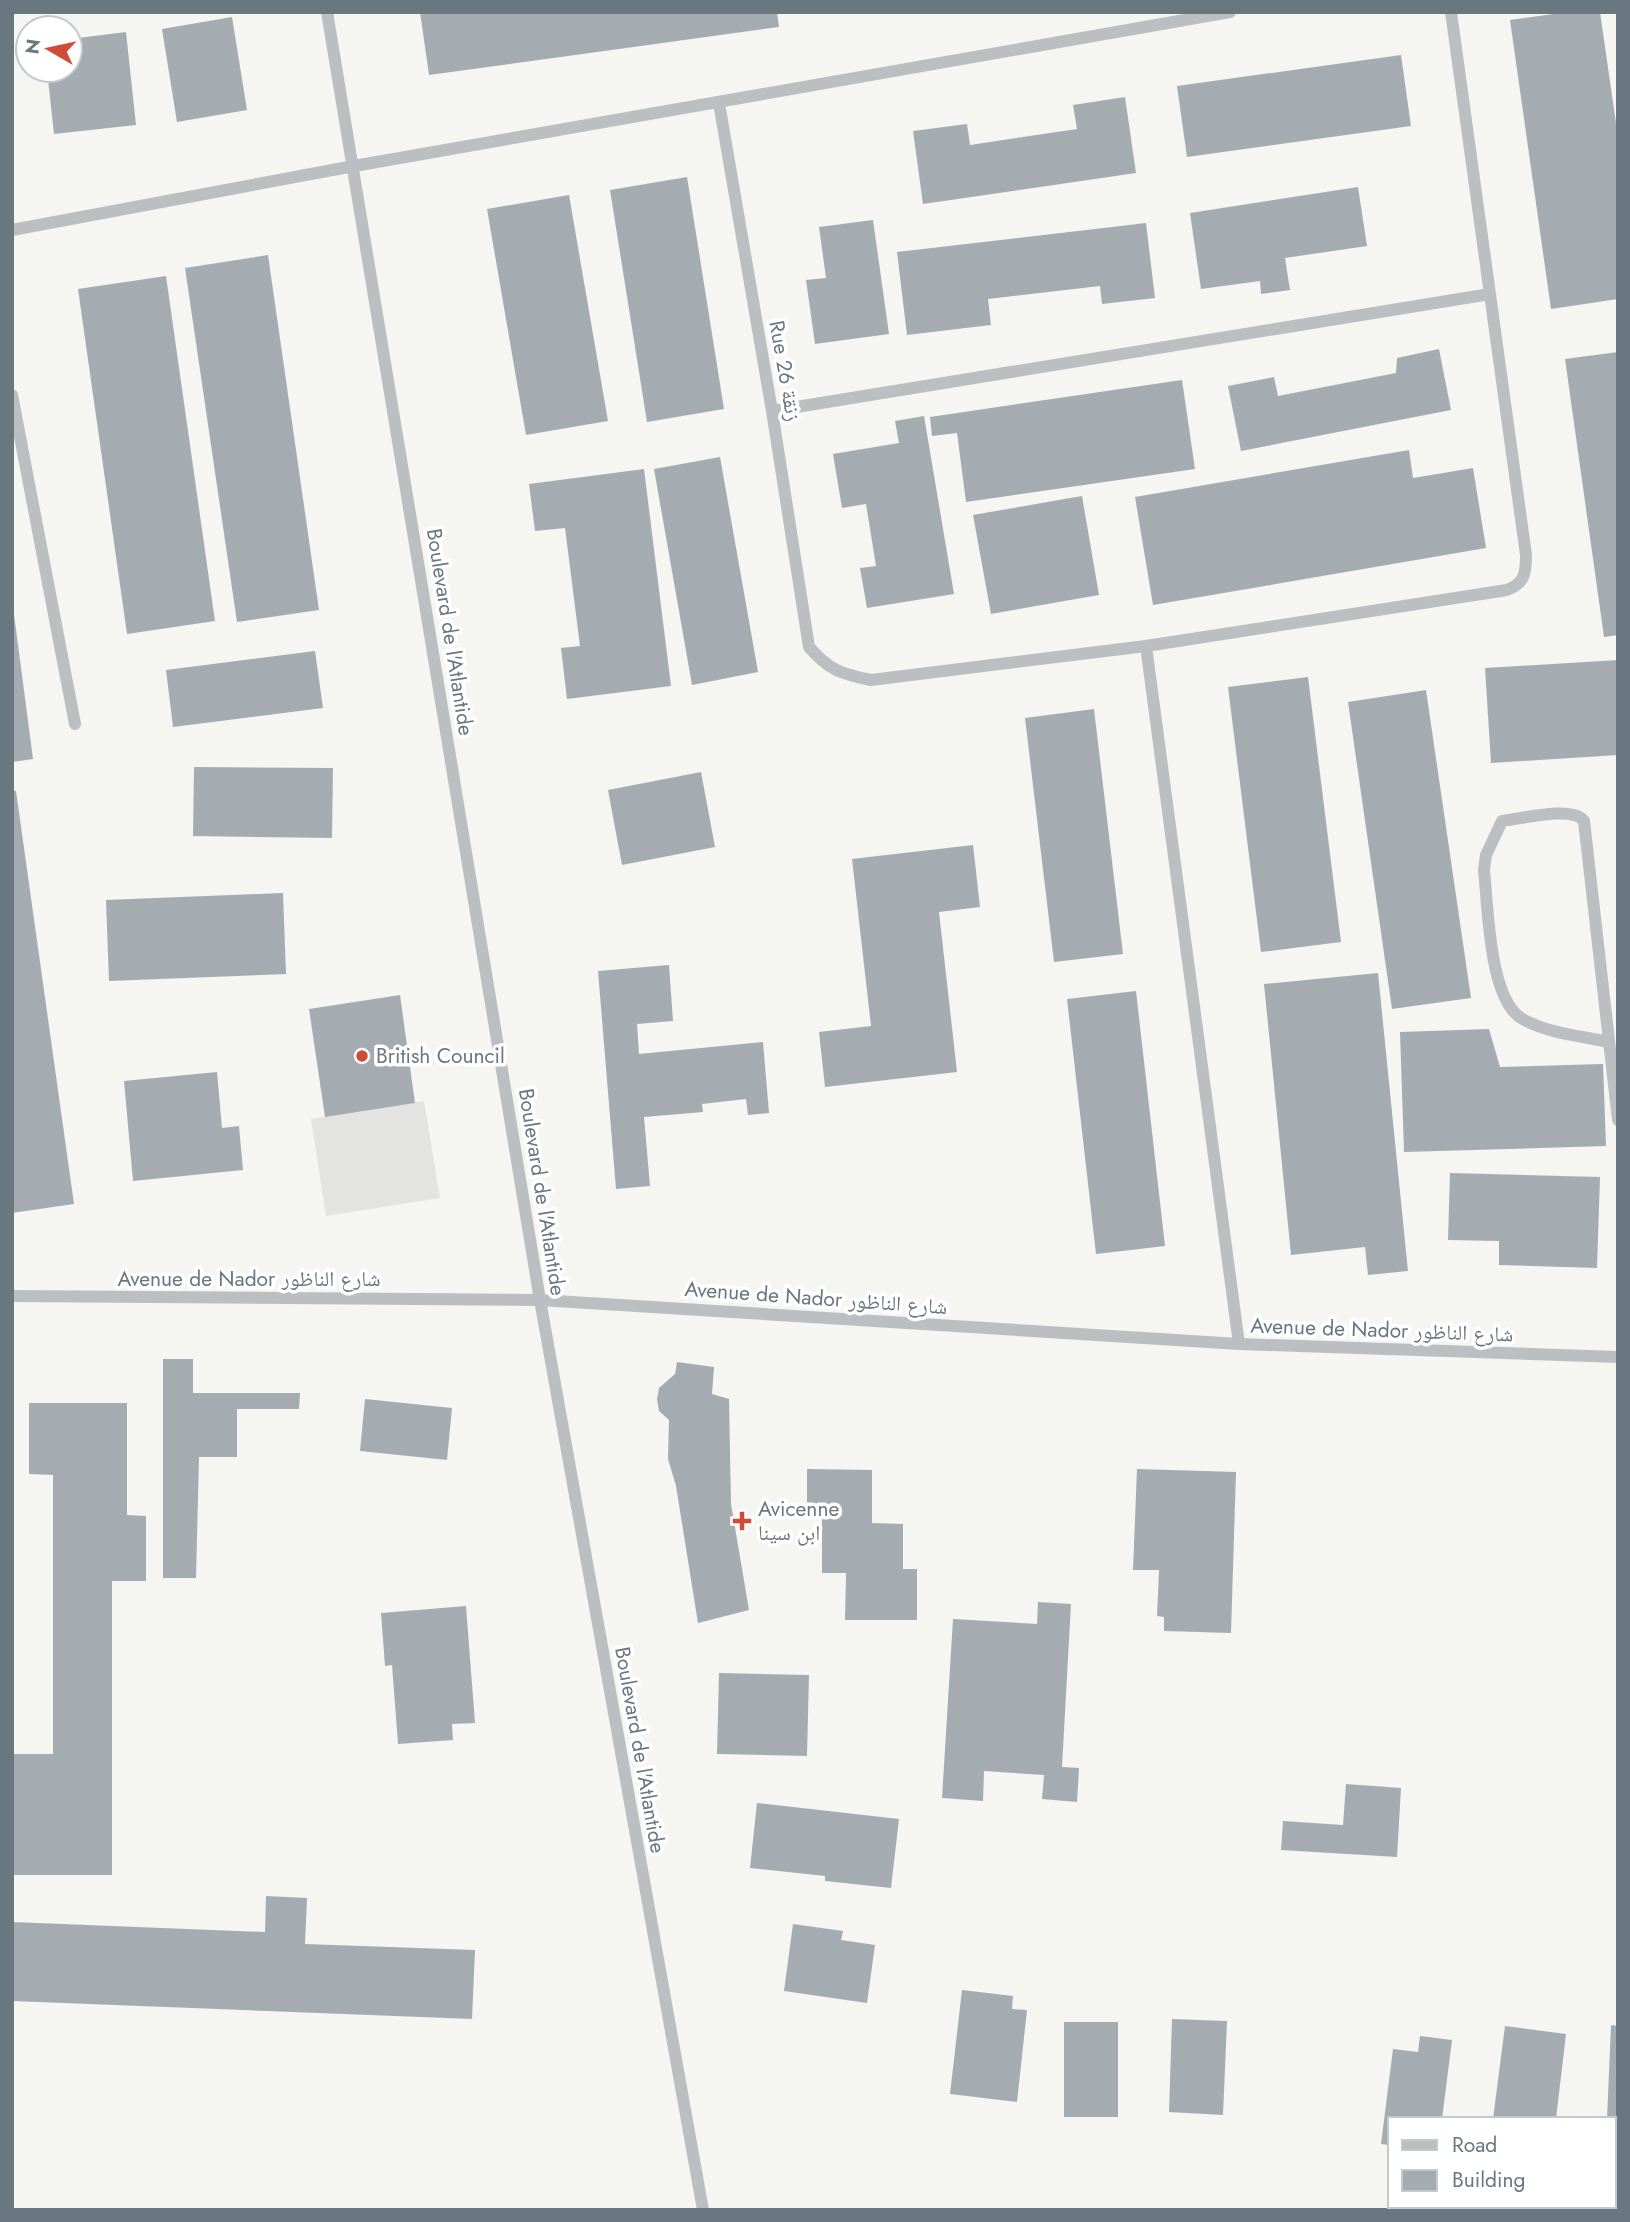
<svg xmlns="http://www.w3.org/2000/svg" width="1630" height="2222" viewBox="0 0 1630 2222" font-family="Jost,'Noto Naskh Arabic',sans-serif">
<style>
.built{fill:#e3e4e2}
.building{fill:#a5acb1}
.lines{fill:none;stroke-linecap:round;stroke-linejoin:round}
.minor{stroke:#bbbfc2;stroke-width:12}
.poi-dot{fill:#cf4d38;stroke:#fff;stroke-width:2.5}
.labels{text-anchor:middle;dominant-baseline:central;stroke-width:7;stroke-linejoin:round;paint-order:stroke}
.street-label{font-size:21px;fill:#687780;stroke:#fff}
.poi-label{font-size:21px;fill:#687780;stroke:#fff;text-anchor:start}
</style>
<rect width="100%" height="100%" fill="#f5f5f2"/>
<path class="built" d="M 424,1101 L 440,1198 L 326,1216 L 311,1119 Z"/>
<path class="building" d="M 420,12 L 777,12 L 779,27 L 429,75 Z
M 1568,12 L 1600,12 L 1618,137 L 1618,299 L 1551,309 L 1510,20 Z
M 232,17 L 247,110 L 177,122 L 162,29 Z
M 126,32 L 136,125 L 54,134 L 47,70 L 70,70 L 70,39 Z
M 1401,55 L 1411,126 L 1187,157 L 1177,86 Z
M 1125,97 L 1136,173 L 923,204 L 913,131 L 967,124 L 970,145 L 1077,129 L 1073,105 Z
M 687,177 L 724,409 L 647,422 L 610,190 Z
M 1358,187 L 1367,246 L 1285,258 L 1290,290 L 1261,294 L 1260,281 L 1201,289 L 1190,213 Z
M 569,195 L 608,421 L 526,435 L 487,209 Z
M 873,220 L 889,334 L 815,344 L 806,280 L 826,278 L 819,227 Z
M 1146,223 L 1155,298 L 1102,304 L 1100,286 L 988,299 L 991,325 L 907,335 L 897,252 Z
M 268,255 L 319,610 L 237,622 L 185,268 Z
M 166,276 L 215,621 L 127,634 L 78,289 Z
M 1439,349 L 1451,410 L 1241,451 L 1228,386 L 1274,377 L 1278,396 L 1396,373 L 1397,358 Z
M 1618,352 L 1618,635 L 1604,637 L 1565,359 Z
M 1182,380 L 1195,469 L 966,502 L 957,433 L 932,436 L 930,417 Z
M 924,416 L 954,594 L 867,608 L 860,568 L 876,566 L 866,504 L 842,508 L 833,454 L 899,443 L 895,421 Z
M 1409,450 L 1413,478 L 1473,468 L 1486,548 L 1153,605 L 1135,497 Z
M 720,457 L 758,672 L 692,685 L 654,469 Z
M 644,469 L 671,686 L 567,699 L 561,648 L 580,646 L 565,528 L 535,531 L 529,484 Z
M 1082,496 L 1099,595 L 991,614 L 973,515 Z
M 12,599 L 33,759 L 12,762 Z
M 315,651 L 323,708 L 173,727 L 166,670 Z
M 1618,660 L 1618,755 L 1491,763 L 1485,668 Z
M 1308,677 L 1341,942 L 1261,952 L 1228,687 Z
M 1426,690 L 1471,998 L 1392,1009 L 1348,702 Z
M 1094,709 L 1123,954 L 1054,962 L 1025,718 Z
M 194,767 L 333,768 L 332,838 L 193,836 Z
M 701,772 L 715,847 L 622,865 L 608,790 Z
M 12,791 L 16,791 L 74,1204 L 12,1213 Z
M 973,845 L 980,907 L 939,912 L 957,1072 L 825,1087 L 819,1032 L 871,1026 L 852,859 Z
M 283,893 L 286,974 L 109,981 L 106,900 Z
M 669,965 L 673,1021 L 637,1024 L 639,1054 L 763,1042 L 769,1113 L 748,1115 L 746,1099 L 702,1104 L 703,1112 L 644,1117 L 650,1186 L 616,1189 L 598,971 Z
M 1378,973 L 1408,1271 L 1368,1275 L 1365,1247 L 1291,1255 L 1264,984 Z
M 1136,991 L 1165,1246 L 1096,1254 L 1067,999 Z
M 400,995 L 415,1103 L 325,1117 L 309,1009 Z
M 1489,1029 L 1500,1067 L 1603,1064 L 1606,1146 L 1404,1152 L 1400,1032 Z
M 217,1072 L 222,1128 L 239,1126 L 243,1170 L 133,1181 L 124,1081 Z
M 1450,1173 L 1600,1177 L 1597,1268 L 1499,1265 L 1499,1241 L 1448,1240 Z
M 163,1359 L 193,1359 L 193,1393 L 300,1393 L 299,1409 L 237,1409 L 237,1457 L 199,1457 L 196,1578 L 163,1578 Z
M 677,1362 L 714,1367 L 712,1394 L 729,1399 L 731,1504 L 749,1610 L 698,1623 L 676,1486 L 668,1459 L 669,1420 L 659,1411 L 657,1399 L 659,1388 L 675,1374 Z
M 365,1399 L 452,1408 L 447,1460 L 360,1451 Z
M 29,1403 L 127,1403 L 127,1515 L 146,1516 L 146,1581 L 112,1581 L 112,1875 L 12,1875 L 12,1754 L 53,1754 L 53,1475 L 29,1474 Z
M 807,1469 L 872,1470 L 872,1523 L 903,1524 L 903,1569 L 917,1569 L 917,1620 L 845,1620 L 846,1573 L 822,1573 L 822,1518 L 807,1518 Z
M 1137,1469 L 1236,1472 L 1231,1633 L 1164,1631 L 1164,1617 L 1157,1616 L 1159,1570 L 1133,1570 Z
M 1038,1602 L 1071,1604 L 1062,1767 L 1079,1768 L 1077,1802 L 1042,1799 L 1044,1775 L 984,1771 L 983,1801 L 942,1798 L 953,1619 L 1037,1624 Z
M 466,1606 L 475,1723 L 452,1724 L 453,1740 L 398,1744 L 392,1665 L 385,1666 L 381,1613 Z
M 719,1673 L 809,1675 L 807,1756 L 717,1754 Z
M 1346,1784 L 1401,1788 L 1397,1857 L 1281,1850 L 1283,1821 L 1343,1825 Z
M 757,1803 L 899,1819 L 891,1888 L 825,1881 L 825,1876 L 750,1868 Z
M 266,1896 L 307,1898 L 305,1944 L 475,1950 L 472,2019 L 12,2001 L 12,1922 L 265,1932 Z
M 793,1924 L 843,1931 L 841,1940 L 875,1945 L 867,2003 L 784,1991 Z
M 962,1990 L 1013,1996 L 1012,2009 L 1027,2010 L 1017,2102 L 950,2094 Z
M 1172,2019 L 1227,2021 L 1223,2115 L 1169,2112 Z
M 1064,2022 L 1118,2022 L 1118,2117 L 1064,2117 Z
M 1611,2025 L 1618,2026 L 1618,2131 L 1614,2131 L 1614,2119 L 1607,2119 Z
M 1505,2026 L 1566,2034 L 1556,2119 L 1493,2119 Z
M 1420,2036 L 1452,2040 L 1442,2119 L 1390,2119 L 1390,2145 L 1381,2144 L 1393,2049 L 1418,2052 Z"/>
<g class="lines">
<path class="minor" d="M 327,12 L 540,1300 L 703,2210
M 719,103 L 772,411 L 809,647 C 829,670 841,674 871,680 L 1146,646 L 1507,590 C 1525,583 1526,573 1526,555 L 1451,12
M 12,230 L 354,166 L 1230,12
M 12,395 L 75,724
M 772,411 L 1490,294
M 1146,646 L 1239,1344
M 1609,1042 C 1581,1036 1545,1033 1521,1018 C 1489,998 1488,906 1484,870 L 1486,855 L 1502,821 C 1520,819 1573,805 1584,821 L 1618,1120
M 12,1296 L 540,1300 L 1239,1344 L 1618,1357"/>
</g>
<g class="poi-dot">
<circle cx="362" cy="1056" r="7"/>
<path d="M738.5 1510.5h7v7h7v7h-7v7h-7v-7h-7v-7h7z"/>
</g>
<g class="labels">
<g class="street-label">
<text transform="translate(785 371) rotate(80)">Rue 26 زنقة</text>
<text transform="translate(450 632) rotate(81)">Boulevard de l'Atlantide</text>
<text transform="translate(542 1192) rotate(81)">Boulevard de l'Atlantide</text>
<text x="249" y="1279">Avenue de Nador شارع الناظور</text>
<text transform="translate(816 1298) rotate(4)">Avenue de Nador شارع الناظور</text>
<text transform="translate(1382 1330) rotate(2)">Avenue de Nador شارع الناظور</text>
<text transform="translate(640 1750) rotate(80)">Boulevard de l'Atlantide</text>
</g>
<g class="poi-label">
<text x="376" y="1056">British Council</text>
<text x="758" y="1509">Avicenne<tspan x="758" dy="24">ابن سينا</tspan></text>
</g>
</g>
<rect width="1630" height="2222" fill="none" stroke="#687780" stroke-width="28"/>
<rect x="1388" y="2117" width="228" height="91" fill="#ffffff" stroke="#c3c9cc" stroke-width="2"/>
<rect x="1402" y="2140" width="35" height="10" fill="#bbbfc2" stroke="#c3c9cc" stroke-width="2"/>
<text x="1452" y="2152" font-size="21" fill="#687780">Road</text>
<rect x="1402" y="2170" width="35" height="21" fill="#a5acb1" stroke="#c3c9cc" stroke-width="2"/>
<text x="1452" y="2187" font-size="21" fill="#687780">Building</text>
<g transform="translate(49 49) rotate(279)"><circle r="33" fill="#ffffff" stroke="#c3c9cc" stroke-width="2"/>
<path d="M0-5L12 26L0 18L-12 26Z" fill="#cf4d38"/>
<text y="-10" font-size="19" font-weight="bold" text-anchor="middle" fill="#687780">N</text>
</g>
</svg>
